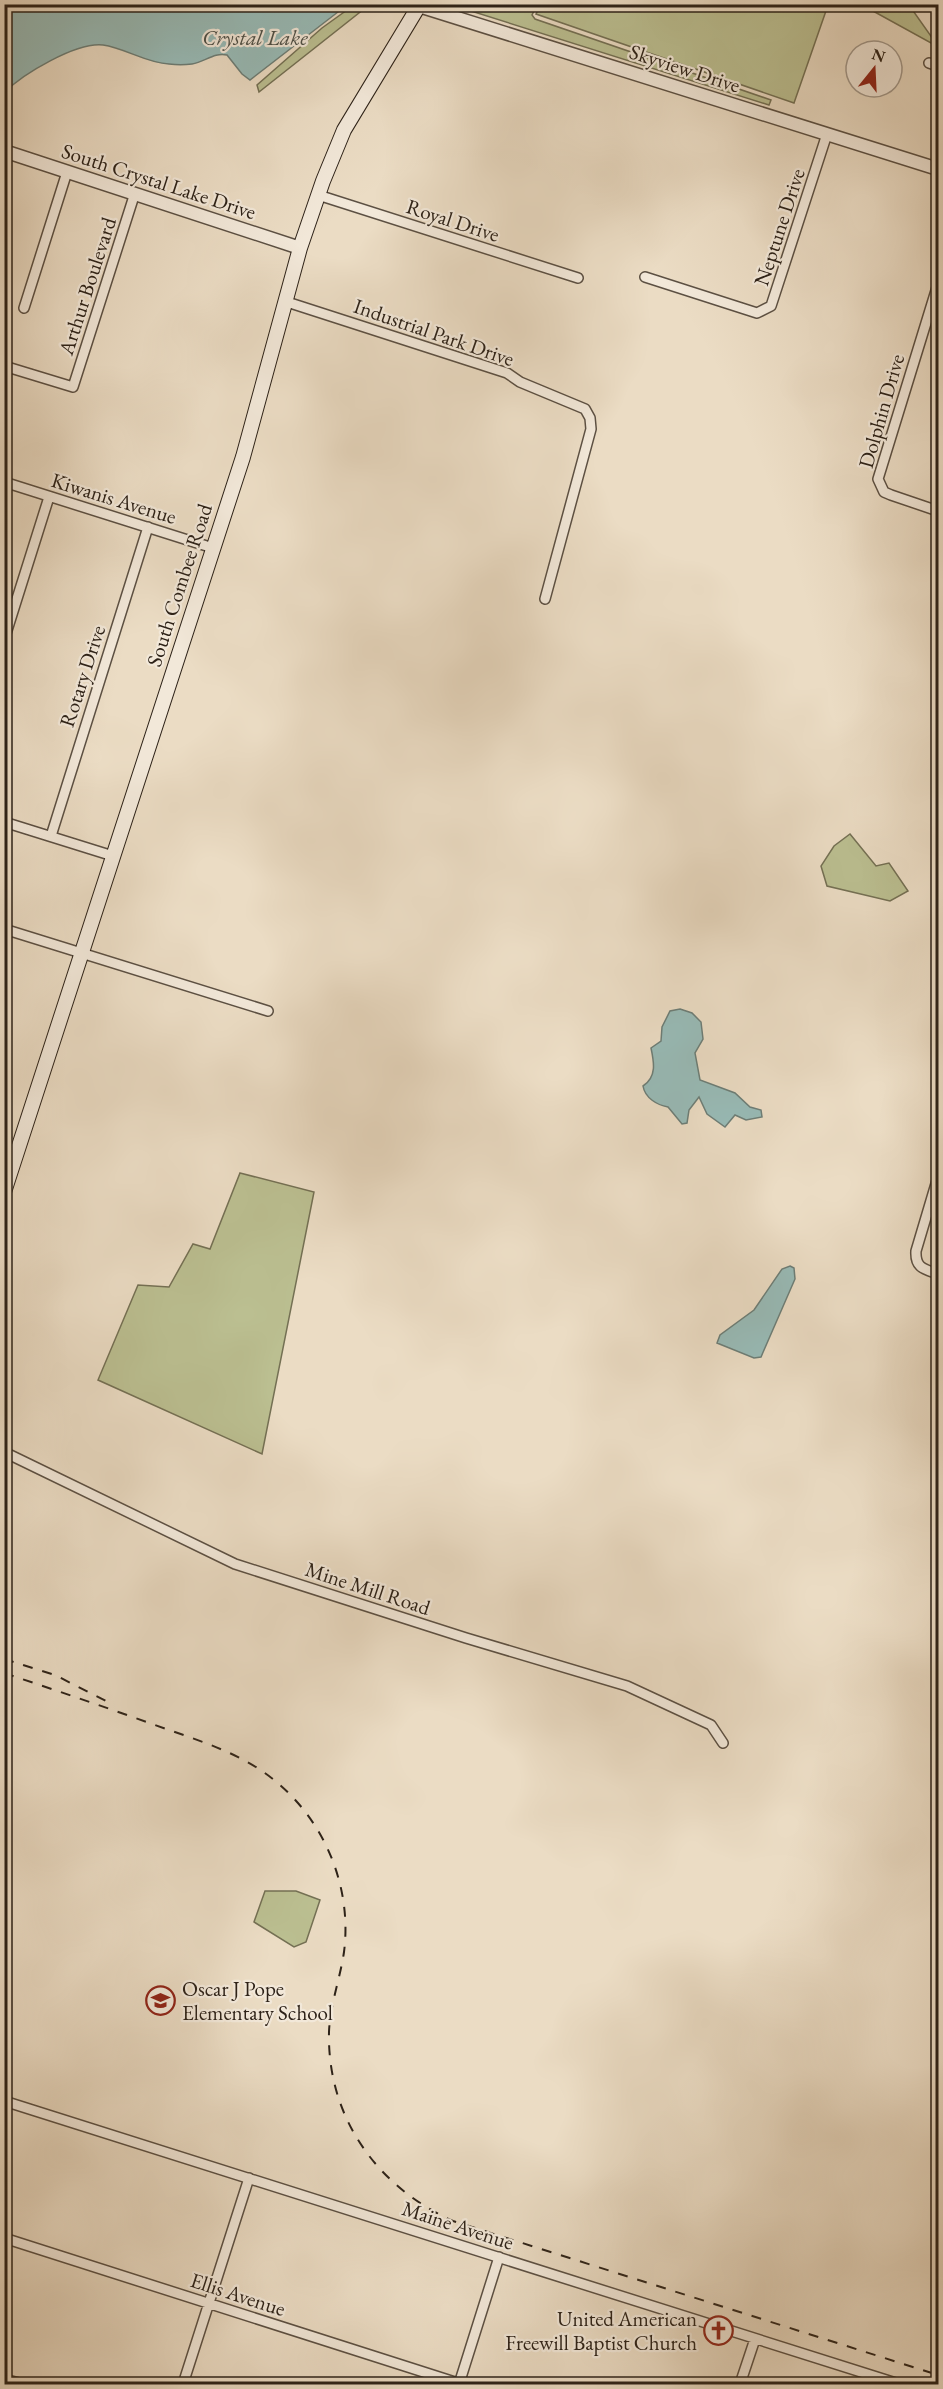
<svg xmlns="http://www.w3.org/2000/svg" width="943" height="2389" viewBox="0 0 943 2389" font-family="'EB Garamond',serif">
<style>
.green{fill:#bbbf91;stroke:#747054;stroke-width:1.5}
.water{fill:#98bbb7;stroke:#6d7e77;stroke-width:1.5}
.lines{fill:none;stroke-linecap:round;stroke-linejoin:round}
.minor-casing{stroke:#5c5043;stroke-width:12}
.tertiary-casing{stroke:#5c5043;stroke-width:15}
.secondary-casing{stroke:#2d2218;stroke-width:16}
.minor{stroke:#f2e8d9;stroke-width:9}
.tertiary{stroke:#f2e8d9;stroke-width:12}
.secondary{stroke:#f2e8d9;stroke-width:14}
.rail{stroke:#2d2218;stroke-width:2;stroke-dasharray:10 10;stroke-linecap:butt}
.labels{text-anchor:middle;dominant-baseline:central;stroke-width:4.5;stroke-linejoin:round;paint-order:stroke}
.street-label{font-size:21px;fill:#2d2218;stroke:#f2e8d9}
.poi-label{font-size:21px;fill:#2d2218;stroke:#f2e8d9;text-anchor:start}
.water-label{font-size:22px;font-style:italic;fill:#4d5048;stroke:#f2e8d9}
</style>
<rect width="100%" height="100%" fill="#ebdcc4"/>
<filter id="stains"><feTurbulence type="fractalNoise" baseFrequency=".00333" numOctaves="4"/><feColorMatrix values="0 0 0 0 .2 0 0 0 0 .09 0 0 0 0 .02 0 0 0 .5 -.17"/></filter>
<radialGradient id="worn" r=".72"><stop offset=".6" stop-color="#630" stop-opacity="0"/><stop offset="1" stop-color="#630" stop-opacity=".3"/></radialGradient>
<path class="green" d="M 354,5 L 369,5 L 259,92 L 257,85 L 322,28 Z
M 452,5 L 537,5 L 532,15 L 535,19 L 771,100 L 769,105 Z
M 541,5 L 828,4 L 828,5 L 794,103 L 536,14 Z
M 854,5 L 909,5 L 933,39 L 931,43 L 873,11 Z
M 850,834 L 876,866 L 889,863 L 908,891 L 890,901 L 827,886 L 821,866 L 834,846 Z
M 240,1173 L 314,1192 L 262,1454 L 98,1380 L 138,1285 L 169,1287 L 193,1244 L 210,1249 Z
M 265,1891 L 296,1891 L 320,1900 L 306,1942 L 294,1947 L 254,1922 Z"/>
<path class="water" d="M 5,4 L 347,4 L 347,5 L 250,80 L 242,74 L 227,55 C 214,52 205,62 192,64 C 185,65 176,65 169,64 C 146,63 125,48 103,45 C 76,42 23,74 5,92 Z
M 680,1009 L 692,1013 L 701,1022 L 703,1039 L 695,1053 L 700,1080 L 735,1093 L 750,1107 L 761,1110 L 762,1117 L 746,1120 L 735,1115 L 725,1127 L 707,1114 L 699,1097 L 689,1110 L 687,1123 L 682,1124 L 668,1107 C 657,1105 645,1098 643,1086 C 657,1077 654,1062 651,1048 L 661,1041 L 662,1027 L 670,1011 Z
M 790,1266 L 794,1268 L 795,1279 L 761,1357 L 754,1358 L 717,1343 L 720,1335 L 754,1310 L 782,1269 Z"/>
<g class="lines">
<defs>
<path id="minor" d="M 929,63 L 938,66
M 318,195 L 578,278
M 645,277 L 757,313 L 771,306 L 827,134
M 938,284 L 878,479 L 884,492 L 891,495 L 938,511
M 287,302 L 507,373 L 520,382 L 585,409 L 590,418 L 591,429 L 545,599
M 24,308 L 67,172
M 4,366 L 73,387 L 134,196
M 4,482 L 213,548
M 4,640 L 49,497
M 4,822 L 113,856
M 51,836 L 148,527
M 4,929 L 268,1011
M 938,1177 L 916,1251 C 915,1268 924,1269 938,1274
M 4,1452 L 235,1564 L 466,1638 L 627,1686 L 711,1725 L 723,1743
M 4,2101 L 899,2384
M 4,2238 L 461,2384
M 4,2379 L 23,2384
M 183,2384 L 249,2178
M 459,2384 L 499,2257
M 740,2384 L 755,2339"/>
<path id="tertiary" d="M 419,6 L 938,169
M 4,151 L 300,248"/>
<path id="secondary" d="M 4,1192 L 243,457 L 300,248 L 323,181 L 344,130 L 420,4"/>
</defs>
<use href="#minor" class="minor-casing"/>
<use href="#tertiary" class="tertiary-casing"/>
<use href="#secondary" class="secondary-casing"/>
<use href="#minor" class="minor"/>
<use href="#tertiary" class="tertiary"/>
<use href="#secondary" class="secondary"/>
<path class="rail" d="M 4,1659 L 55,1675 L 106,1701
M 4,1673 C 55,1690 105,1707 155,1725 C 199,1741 244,1753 280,1785 C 327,1826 352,1890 344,1952 C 340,1979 330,2005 329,2032 C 327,2117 377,2187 453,2221 L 938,2375"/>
</g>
<defs>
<symbol id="school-ring" viewBox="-11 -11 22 22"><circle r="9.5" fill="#f2e8d9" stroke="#8f2418" stroke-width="1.5"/><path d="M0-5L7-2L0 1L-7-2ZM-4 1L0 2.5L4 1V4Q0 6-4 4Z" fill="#8f2418"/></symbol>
<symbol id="church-ring" viewBox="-11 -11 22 22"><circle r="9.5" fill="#f2e8d9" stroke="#8f2418" stroke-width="1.5"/><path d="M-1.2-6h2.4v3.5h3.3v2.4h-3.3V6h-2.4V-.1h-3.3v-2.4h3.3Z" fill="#8f2418"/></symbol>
</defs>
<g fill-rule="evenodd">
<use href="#school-ring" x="144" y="1984" width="33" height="33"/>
<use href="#church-ring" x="702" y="2314" width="33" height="33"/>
</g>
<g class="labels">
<g class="street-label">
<text transform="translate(685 68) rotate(18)">Skyview Drive</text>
<text transform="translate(159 181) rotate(18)">South Crystal Lake Drive</text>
<text transform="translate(453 220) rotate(18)">Royal Drive</text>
<text transform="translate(779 227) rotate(-72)">Neptune Drive</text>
<text transform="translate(87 286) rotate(-72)">Arthur Boulevard</text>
<text transform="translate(434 332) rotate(19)">Industrial Park Drive</text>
<text transform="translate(881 411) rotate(-74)">Dolphin Drive</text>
<text transform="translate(114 498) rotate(17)">Kiwanis Avenue</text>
<text transform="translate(179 585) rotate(-72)">South Combee Road</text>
<text transform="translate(82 676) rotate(-72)">Rotary Drive</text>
<text transform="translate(368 1588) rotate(18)">Mine Mill Road</text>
<text transform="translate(458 2225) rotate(18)">Maine Avenue</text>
<text transform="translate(238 2294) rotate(18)">Ellis Avenue</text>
</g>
<g class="poi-label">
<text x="182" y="1988">Oscar J Pope<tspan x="182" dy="24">Elementary School</tspan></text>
<text x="697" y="2318" text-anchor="end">United American<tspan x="697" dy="24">Freewill Baptist Church</tspan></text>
</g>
<g class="water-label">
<text x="255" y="37">Crystal Lake</text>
</g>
</g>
<rect width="943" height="2389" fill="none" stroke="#ebdcc4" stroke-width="24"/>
<rect x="6" y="6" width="931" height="2377" fill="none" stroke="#2d2218" stroke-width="3"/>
<rect x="12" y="12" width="919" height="2365" fill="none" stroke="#2d2218" stroke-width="1.5"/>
<g transform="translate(874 69) rotate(18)"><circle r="28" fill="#f2e8d9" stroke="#a3998c" stroke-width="1.5"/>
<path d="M0-4.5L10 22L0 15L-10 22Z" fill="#8f2418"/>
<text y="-9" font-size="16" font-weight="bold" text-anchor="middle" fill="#2d2218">N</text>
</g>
<rect width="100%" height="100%" filter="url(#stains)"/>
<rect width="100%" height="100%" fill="url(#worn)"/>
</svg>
